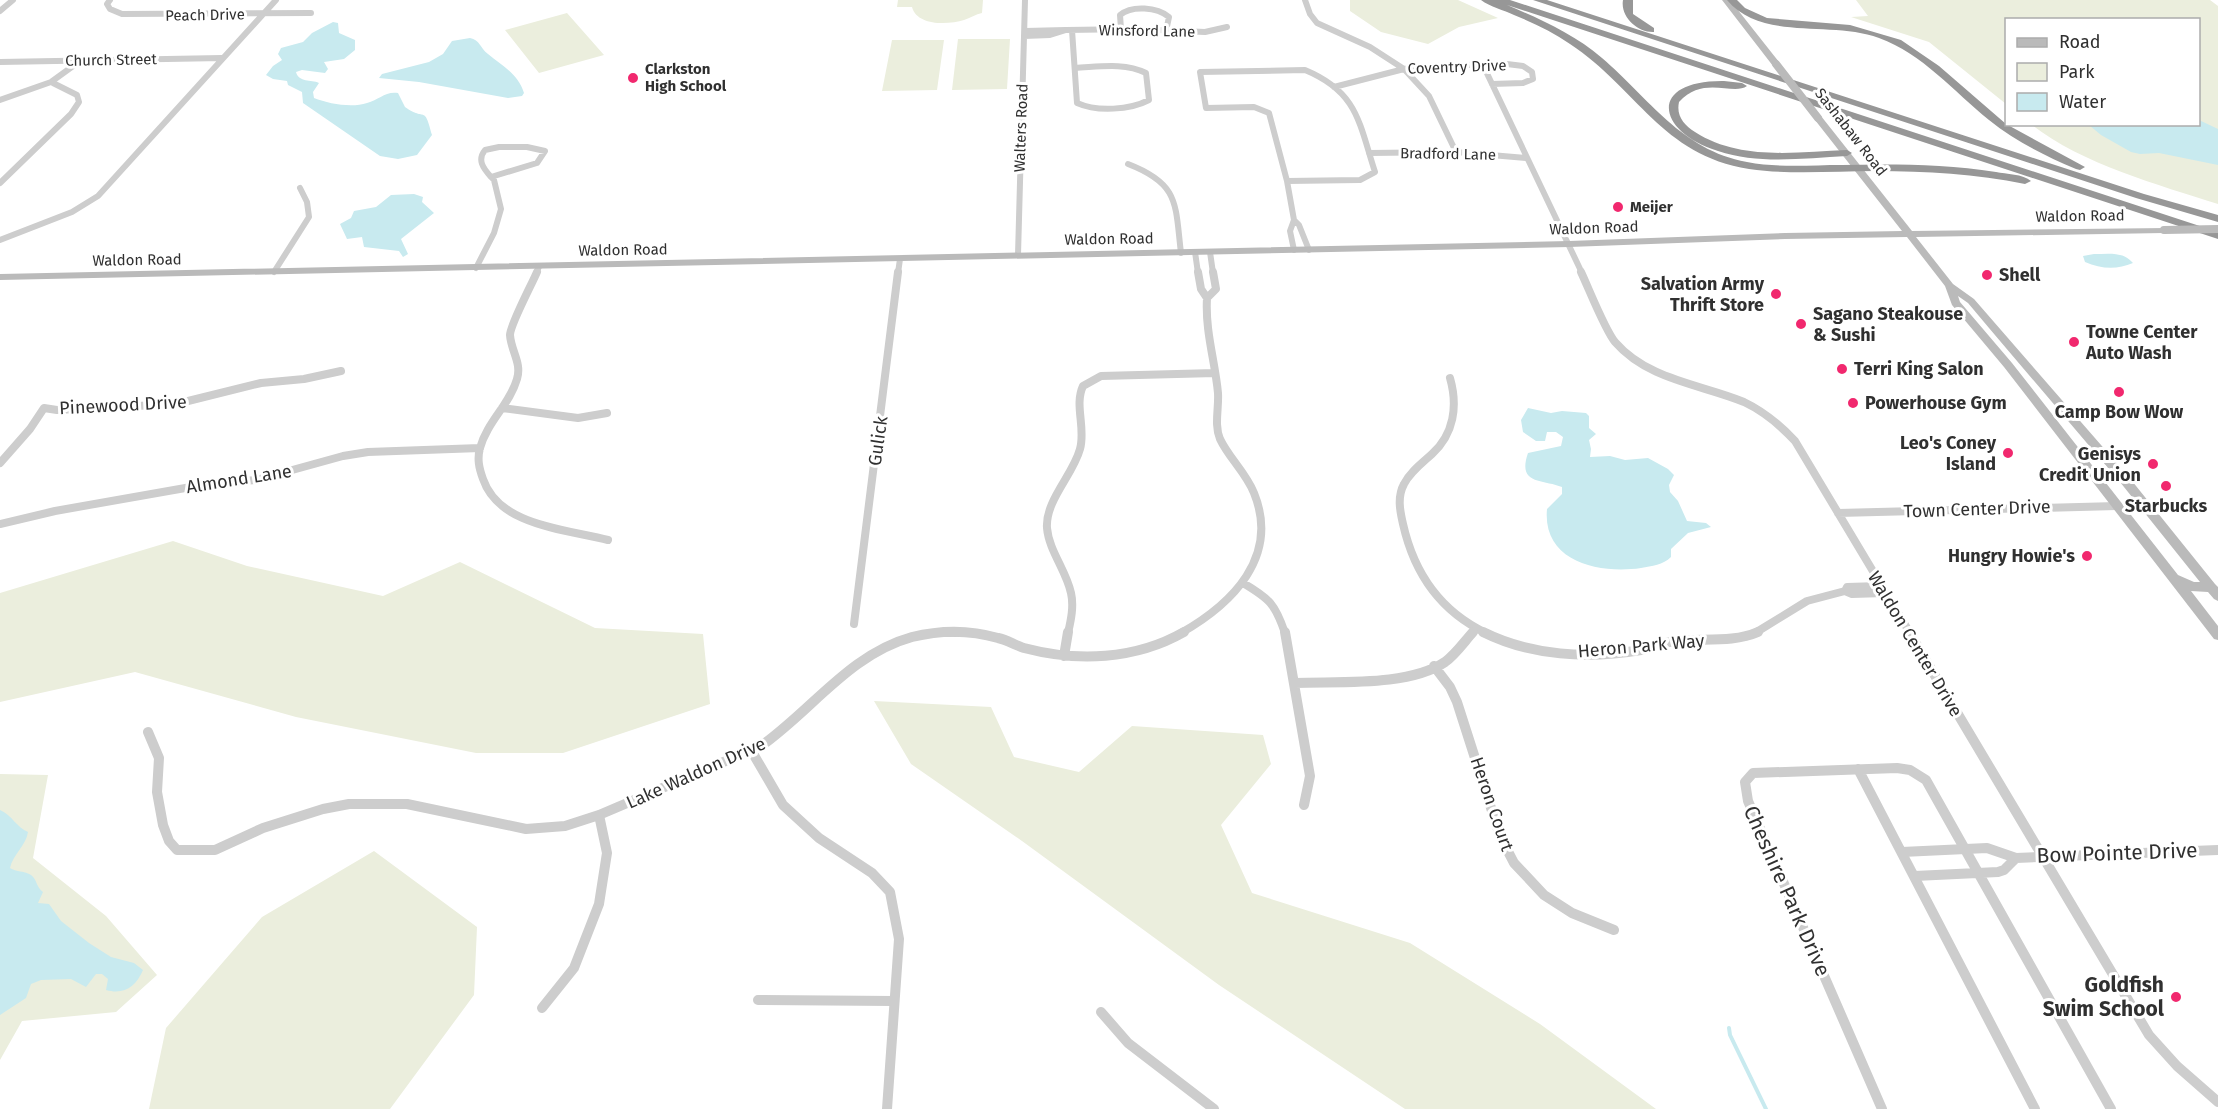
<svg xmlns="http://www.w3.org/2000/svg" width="2218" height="1109" viewBox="0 0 2218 1109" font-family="'Fira Sans',sans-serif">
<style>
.green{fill:#ebeedd}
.water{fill:#c8eaef}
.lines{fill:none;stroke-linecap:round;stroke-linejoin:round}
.stream{stroke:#c8eaef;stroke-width:4}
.street-far2{stroke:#cdcdcd;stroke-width:6}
.street-far1{stroke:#cdcdcd;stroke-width:8}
.street{stroke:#cdcdcd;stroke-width:10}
.secondary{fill:#bababa;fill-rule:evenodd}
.highway{fill:#979797;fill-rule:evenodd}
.secondary-bridge{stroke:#bababa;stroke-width:8}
.poi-dot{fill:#f1286e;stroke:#fff;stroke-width:2}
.labels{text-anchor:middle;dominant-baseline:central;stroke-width:6;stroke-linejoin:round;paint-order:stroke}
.far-street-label{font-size:15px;fill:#303030;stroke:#fff}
.far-poi-label{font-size:15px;font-weight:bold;fill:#303030;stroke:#fff;text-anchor:start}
.poi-label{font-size:18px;font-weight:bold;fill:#303030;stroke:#fff;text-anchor:start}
.street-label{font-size:18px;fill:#303030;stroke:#fff}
.near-street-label{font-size:21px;fill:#303030;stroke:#fff}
.near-poi-label{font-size:21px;font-weight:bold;fill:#303030;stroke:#fff;text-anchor:end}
</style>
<rect width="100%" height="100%" fill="#fff"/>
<path class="green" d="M 898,0 L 983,0 L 982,13 C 976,14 970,18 964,20 C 948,25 917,26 912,7 L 897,7 Z
M 1350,0 L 1458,0 L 1498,18 L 1459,27 L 1428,44 L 1381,32 L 1350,11 Z
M 1856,0 L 2210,0 L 2218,6 L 2218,204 C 2159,185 2082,164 2032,125 L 2198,124 L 2198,20 L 2006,20 L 2006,104 L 1929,42 L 1851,17 L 1868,16 Z
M 567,13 L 604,55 L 539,73 L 505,30 Z
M 958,39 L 1010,39 L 1007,89 L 952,90 Z
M 892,40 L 944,40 L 937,90 L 882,91 Z
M 173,541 L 247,566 L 383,596 L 460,562 L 595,628 L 703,634 L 710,704 L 563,753 L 476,753 L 296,717 L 135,672 L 0,702 L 0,593 Z
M 874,701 L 991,707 L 1014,757 L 1079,772 L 1132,726 L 1263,735 L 1271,764 L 1221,825 L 1252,893 L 1410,943 L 1540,1024 L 1656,1109 L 1405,1109 L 1219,985 L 1022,841 L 911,764 Z
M 0,774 L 48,775 L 33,858 L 106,916 L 157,975 L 116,1012 L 22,1021 L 0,1060 Z
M 374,851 L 477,927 L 474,995 L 390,1109 L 149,1109 L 166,1028 L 262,917 Z"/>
<path class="water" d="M 333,22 L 338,23 L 339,33 L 355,40 L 355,50 L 344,59 L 324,62 L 328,69 L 325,73 L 302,70 L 296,72 C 299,83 311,79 319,83 L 313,92 L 314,98 C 329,104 352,108 367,103 C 379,100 385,91 398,93 L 405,107 C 426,122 424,104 432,135 L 417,155 L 398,159 L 380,156 L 303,103 L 302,92 L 288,85 L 287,81 L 273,79 L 266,75 L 273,66 L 282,60 L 278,54 L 281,48 L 303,42 L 312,33 Z
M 470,38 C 480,40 480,48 488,54 C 502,66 518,73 524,93 L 522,96 L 508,98 L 419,82 L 379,78 L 382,74 L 429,62 L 443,54 L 452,41 Z
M 2199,120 L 2218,129 L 2218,165 L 2159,153 L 2140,154 L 2131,152 L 2101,135 L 2089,125 L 2198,124 Z
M 414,194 L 423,197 L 422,202 L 434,213 L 401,239 L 408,254 L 403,257 L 399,251 L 364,247 L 362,237 L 347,239 L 340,224 L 351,218 L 354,211 L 376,207 L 391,195 Z
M 2094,254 C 2108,254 2123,251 2133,263 C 2117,270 2101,269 2085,262 L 2083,256 Z
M 1528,408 L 1551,413 L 1562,411 L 1586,413 L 1589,416 L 1589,428 L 1596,434 L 1589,440 L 1591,449 L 1590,457 L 1610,456 L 1625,460 L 1648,458 L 1668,469 L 1674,475 L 1669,485 L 1670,492 L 1678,501 L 1687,521 L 1706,523 L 1711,527 L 1688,533 L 1671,549 L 1671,557 C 1663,565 1652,566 1641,568 C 1601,574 1542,563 1547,509 L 1562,494 L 1562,487 C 1542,479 1517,485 1528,453 L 1561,446 L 1563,437 L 1556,432 L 1547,432 L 1545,441 L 1536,441 L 1523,432 L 1521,420 Z
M 0,810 C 12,815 17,828 28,832 C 26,846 13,854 10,868 C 16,872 25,871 31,875 C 37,879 36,887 43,892 L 38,903 L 49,904 L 61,921 L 89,943 L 111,957 L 134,963 L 143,970 C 136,987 124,995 106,990 L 108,979 L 102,974 L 96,974 L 86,987 L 71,979 L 41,980 L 31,984 L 26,998 L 0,1015 Z"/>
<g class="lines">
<path class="stream" d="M 1729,1028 L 1730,1035 L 1766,1109"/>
<path class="street-far2" d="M 110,0 L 107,4 L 110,9 L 122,14 L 311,13
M 1305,0 L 1310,14 L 1317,23 L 1370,47 L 1404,69 L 1429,96 L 1456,152
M 0,11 L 13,0
M 1121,29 L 1120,15 C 1132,5 1157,7 1169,17 L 1166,31
M 1066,30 L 1135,29 L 1205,32 L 1227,27
M 1072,30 L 1077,103 C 1097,112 1130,110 1149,100 L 1146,73 C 1124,62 1098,67 1075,68
M 1024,36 L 1050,35 L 1066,30 L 1025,31
M 0,62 L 222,58
M 1483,65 L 1582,273
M 1305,70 C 1358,92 1359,123 1375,172 L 1360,180 L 1287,181 L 1269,113 L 1254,107 L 1206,108 L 1200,72 Z
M 1334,87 L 1404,69 L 1427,66 L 1507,64 L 1523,66 L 1532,72 L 1533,79 L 1523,83 L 1492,84
M 0,100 L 51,82 L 80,61
M 499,147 L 527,147 L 545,151 L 537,163 L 491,177 C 483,168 477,160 485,150 Z
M 1369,153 L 1456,152 L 1526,158
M 1128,164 C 1180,184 1175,204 1181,253
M 1287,181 L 1294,220
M 0,183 L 71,114 L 79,102 L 77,95 L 53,83
M 0,240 L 72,212 L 98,196 L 276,0
M 1294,250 L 1290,231 L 1294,220 L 1299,225 L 1309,250
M 1195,252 L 1198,273
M 1210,252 L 1213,273
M 1018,255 L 1025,0
M 476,268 L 494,233 L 501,209 L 494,180 L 491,177
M 274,272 L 309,217 L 307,202 L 300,188
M 536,273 L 539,267
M 898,273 L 900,259"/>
<path class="street-far1" d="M 537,272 C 532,284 510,325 510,335 C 511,351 522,363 517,379 C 510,404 487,422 480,448 C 477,459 479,468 483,479 C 499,526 565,529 608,540
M 1198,272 L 1201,289 L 1207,298 L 1216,289 L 1213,272
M 1581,272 C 1589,289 1605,330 1615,342 C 1648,380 1700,384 1744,402 C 1763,411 1781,426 1795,441 L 1910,633
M 1450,378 C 1458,406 1454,434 1432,454 C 1422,463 1410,472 1404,484 C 1397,497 1400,511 1403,524 C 1414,573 1440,611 1486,633
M 502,408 L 578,418 L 607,413
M 0,463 L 30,429 L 44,408 L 57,410 L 176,404 L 261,383 L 304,379 L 341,371
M 1838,513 L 2117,506
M 0,524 L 55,511 L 208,484 L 256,480 L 343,456 L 368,452 L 480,448
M 1243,583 C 1270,599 1275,604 1285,633
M 1880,586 L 1847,587 L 1845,591 L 1852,594 L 1884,593
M 854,624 L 898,272
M 932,633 L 978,633
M 1068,633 C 1071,620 1074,606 1071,593 C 1066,570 1049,551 1047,528 C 1045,501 1073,475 1080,449 C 1086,428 1074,405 1083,386 L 1101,376 L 1215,373
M 1181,633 C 1232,604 1280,557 1254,493 C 1246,473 1229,458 1220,439 C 1214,425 1219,408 1218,393 C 1215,361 1205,331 1207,298
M 1472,633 L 1476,629
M 1755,633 L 1807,601 L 1845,591"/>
<path class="street" d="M 1285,632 L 1310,776 L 1304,805
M 1483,632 C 1531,656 1588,659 1641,650 C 1653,648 1664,642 1676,641 C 1703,638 1733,643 1758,632
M 1909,632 L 2149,1035 L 2177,1066 L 2218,1102
M 1064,656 L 1068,632
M 1434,666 L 1450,687 L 1457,702 L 1500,836 L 1514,863 L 1544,895 L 1572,913 L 1614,930
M 1295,683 C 1338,681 1408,687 1445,662 C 1456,654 1464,642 1473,632
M 148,732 L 159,758 L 157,792 L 163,825 L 169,841 L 177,850 L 215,850 L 263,828 L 323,809 L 349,804 L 407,804 L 526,829 L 565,826 L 599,815 L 761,746 C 812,710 850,654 912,637 C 940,630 971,630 998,638 C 1007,640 1015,645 1024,648 C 1077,662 1135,660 1184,632
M 751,750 L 783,805 L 819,838 L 872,873 L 890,892 L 899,939 L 887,1109
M 1858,769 L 2035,1109
M 1902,852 L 1987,848 L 2016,858 L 2218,850
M 1915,876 L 1998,872 L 2004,870 L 2016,858
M 758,1000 L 894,1001
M 542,1008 L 574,968 L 599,904 L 607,853 L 599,815
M 1101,1012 L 1128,1043 L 1214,1109
M 1882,1109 L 1748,801 L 1745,782 L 1753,773 L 1897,768 L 1910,770 L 1926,780 L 2111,1109"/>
<path class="secondary" d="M 1722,0 L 1730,0 L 1779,62 L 1779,66 L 1773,66 Z
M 1815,116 L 1821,116 L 1912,231 L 2167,228 L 2167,232 L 2164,233 L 1916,237 L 1953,284 L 1974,299 L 2128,476 L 2215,584 L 2218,587 L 2218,601 L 2214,599 L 2208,592 L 2191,591 L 2218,626 L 2218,640 L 2214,639 L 2004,367 L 1952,305 L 1945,286 L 1907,237 L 1785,239 L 1569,247 L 0,280 L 0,274 L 1569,241 L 1785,233 L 1902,231 L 1815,120 ZM 1958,296 L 1968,303 L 1989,328 L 2120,482 L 2200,582 L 2194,582 L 2178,575 L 2012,363 L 1960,302 Z"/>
<path class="highway" d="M 1481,0 L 1510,0 L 2218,232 L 2218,239 L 1507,5 C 1540,19 1574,34 1602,58 C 1649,98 1681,150 1747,162 C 1778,168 1810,165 1842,165 C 1893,164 1945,164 1996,172 C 2006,174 2023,174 2031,181 L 2025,184 C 1976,174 1926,171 1876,171 C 1834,171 1791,175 1749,169 C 1661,155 1637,88 1570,44 C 1553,32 1534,23 1514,15 C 1504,10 1490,7 1481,0 Z
M 1533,0 L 1547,0 L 2144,194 L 2218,215 L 2218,222 L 2136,198 Z
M 1623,0 L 1633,0 L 1633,14 L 1654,28 L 1654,32 C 1638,33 1620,17 1623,0 Z
M 1727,0 L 1737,0 L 1745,8 L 1767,18 L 1850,25 L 1901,40 L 1939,66 L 2006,124 L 2085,167 L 2080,170 L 2076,169 C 2045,156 2015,141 1989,120 C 1953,91 1923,54 1879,38 C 1831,20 1762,42 1727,0 Z
M 1724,81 L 1742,83 L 1747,86 C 1733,96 1703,75 1679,102 C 1676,116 1684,125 1695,132 C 1740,161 1796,152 1847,150 L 1852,153 L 1847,156 C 1805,158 1759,165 1718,151 C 1655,131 1648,80 1724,81 Z"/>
<path class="secondary-bridge" d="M 1776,64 L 1818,118
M 2164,230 L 2218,229"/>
</g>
<g class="poi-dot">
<circle cx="633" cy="78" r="6"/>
<circle cx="1618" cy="207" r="6"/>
<circle cx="1987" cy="275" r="6"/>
<circle cx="1776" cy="294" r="6"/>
<circle cx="1801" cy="324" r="6"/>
<circle cx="2074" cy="342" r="6"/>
<circle cx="1842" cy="369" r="6"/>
<circle cx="2119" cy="392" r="6"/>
<circle cx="1853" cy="403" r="6"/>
<circle cx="2008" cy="453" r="6"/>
<circle cx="2153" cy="464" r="6"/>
<circle cx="2166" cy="486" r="6"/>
<circle cx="2087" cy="556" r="6"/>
<circle cx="2176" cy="997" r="6"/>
</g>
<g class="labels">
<g class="far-street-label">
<text transform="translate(205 15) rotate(-1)">Peach Drive</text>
<text transform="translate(1147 31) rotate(1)">Winsford Lane</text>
<text transform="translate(111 60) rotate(-1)">Church Street</text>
<text transform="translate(1457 67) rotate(-2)">Coventry Drive</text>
<text transform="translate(1021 128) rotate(-88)">Walters Road</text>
<text transform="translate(1851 132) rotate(52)">Sashabaw Road</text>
<text transform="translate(1448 154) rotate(1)">Bradford Lane</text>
<text transform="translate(2080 216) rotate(-1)">Waldon Road</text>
<text transform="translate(1594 228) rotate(-2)">Waldon Road</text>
<text transform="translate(1109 239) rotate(-1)">Waldon Road</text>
<text transform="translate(623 250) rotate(-1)">Waldon Road</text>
<text transform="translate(137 260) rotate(-1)">Waldon Road</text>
</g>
<g class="far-poi-label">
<text x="645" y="69">Clarkston<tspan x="645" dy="17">High School</tspan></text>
<text x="1630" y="207">Meijer</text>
</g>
<g class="poi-label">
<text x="1999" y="275">Shell</text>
<text x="1764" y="284" text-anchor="end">Salvation Army<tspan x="1764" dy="21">Thrift Store</tspan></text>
<text x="1813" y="314">Sagano Steakouse<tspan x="1813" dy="21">&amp; Sushi</tspan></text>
<text x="2086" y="332">Towne Center<tspan x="2086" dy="21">Auto Wash</tspan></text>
<text x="1854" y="369">Terri King Salon</text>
<text x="1865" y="403">Powerhouse Gym</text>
<text x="2119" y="412" text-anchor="middle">Camp Bow Wow</text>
<text x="1996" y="443" text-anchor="end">Leo's Coney<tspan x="1996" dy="21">Island</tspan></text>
<text x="2141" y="454" text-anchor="end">Genisys<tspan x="2141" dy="21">Credit Union</tspan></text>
<text x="2166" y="506" text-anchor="middle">Starbucks</text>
<text x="2075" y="556" text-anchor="end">Hungry Howie's</text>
</g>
<g class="street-label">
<text transform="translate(123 405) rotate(-3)">Pinewood Drive</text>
<text transform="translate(878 441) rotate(-82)">Gulick</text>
<text transform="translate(239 479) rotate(-9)">Almond Lane</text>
<text transform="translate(1977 509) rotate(-2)">Town Center Drive</text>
<text transform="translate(1915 644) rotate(59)">Waldon Center Drive</text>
<text transform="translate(1641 646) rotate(-5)">Heron Park Way</text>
<text transform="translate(696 773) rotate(-24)">Lake Waldon Drive</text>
<text transform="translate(1492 804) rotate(71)">Heron Court</text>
</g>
<g class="near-street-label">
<text transform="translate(2117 853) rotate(-2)">Bow Pointe Drive</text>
<text transform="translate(1787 891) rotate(66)">Cheshire Park Drive</text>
</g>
<g class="near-poi-label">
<text x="2164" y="985">Goldfish<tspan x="2164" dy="24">Swim School</tspan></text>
</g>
</g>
<rect x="2005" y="18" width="195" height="108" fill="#ffffff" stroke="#acacac" stroke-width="1.5"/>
<rect x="2017" y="38" width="30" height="9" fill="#bababa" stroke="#acacac" stroke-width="1.5"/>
<text x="2059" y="48" font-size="18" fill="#303030">Road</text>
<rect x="2017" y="63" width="30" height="18" fill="#ebeedd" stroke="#acacac" stroke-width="1.5"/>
<text x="2059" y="78" font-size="18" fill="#303030">Park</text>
<rect x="2017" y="93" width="30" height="18" fill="#c8eaef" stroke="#acacac" stroke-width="1.5"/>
<text x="2059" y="108" font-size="18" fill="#303030">Water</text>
</svg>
